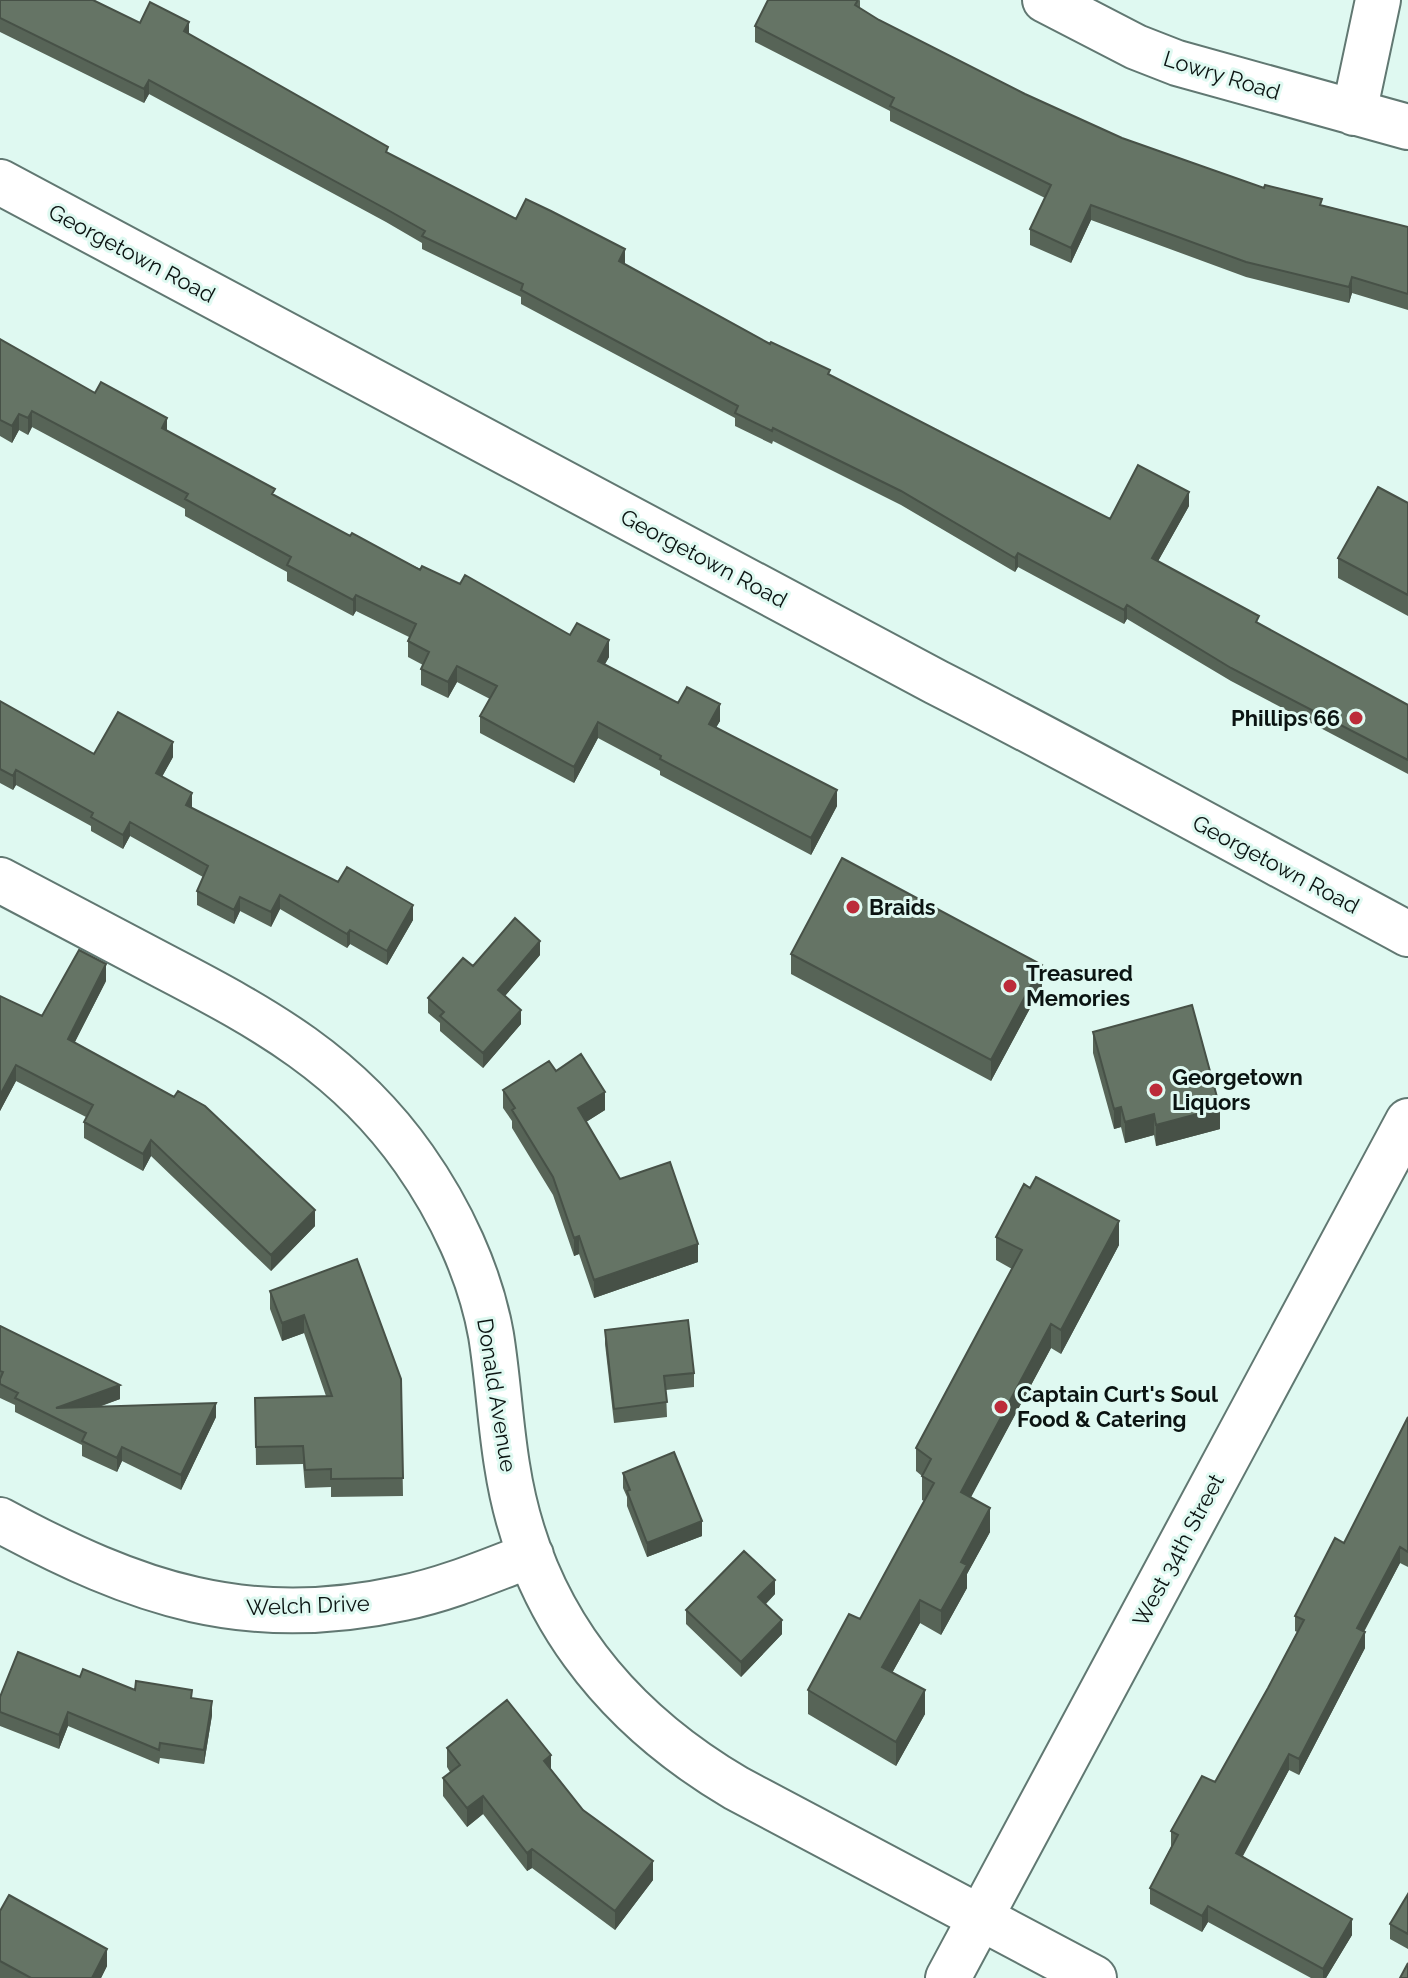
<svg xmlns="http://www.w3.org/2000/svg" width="1408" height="1978" viewBox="0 0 1408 1978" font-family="Raleway,sans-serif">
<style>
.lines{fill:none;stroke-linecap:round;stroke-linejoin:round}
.minor-casing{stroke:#617872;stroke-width:48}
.tertiary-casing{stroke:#617872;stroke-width:48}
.secondary-casing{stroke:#617872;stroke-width:48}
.minor{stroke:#fff;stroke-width:44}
.tertiary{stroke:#fff;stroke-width:44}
.secondary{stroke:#fff;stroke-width:44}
.wall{fill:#576457}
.shaded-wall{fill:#475147}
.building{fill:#657465;stroke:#475147;stroke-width:2}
.poi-dot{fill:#bc2c3a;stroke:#dff9f1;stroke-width:3}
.labels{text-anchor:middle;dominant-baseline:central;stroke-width:6;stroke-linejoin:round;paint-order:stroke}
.street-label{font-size:22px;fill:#0b1412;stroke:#dff9f1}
.poi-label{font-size:22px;font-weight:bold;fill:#0b1412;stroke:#dff9f1;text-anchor:start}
</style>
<rect width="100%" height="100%" fill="#dff9f1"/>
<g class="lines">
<defs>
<path id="minor" d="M 1045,0 L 1136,47 L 1177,63 L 1408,127
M 1354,113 L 1378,0
M 0,880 C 55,909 110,938 165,967 C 265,1019 348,1065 414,1159 C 450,1210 480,1273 491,1335 C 498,1378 500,1422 507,1465 C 529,1609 612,1715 736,1788 L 1094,1978
M 0,1520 C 137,1594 246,1632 403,1598 C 447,1589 489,1571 531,1555"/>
<path id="tertiary" d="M 948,1978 L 1408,1121"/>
<path id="secondary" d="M 0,182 L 936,682 C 1095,763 1251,850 1408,934"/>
</defs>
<use href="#minor" class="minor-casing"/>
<use href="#tertiary" class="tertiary-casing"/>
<use href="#secondary" class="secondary-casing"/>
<use href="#minor" class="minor"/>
<use href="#tertiary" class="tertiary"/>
<use href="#secondary" class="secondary"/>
</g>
<path class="wall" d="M 0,0 L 140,23 L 189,34 L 388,153 L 516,219 L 625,263 L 625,264 L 770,344 L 1110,519 L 1189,506 L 1158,561 L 1259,624 L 1408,705 L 1408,774 L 1231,681 L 1127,619 L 1124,624 L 1018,567 L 1015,572 L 901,505 L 773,441 L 772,444 L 735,426 L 735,418 L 521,304 L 521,297 L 422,249 L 422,243 L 386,222 L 149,94 L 144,103 L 0,32 Z
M 860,0 L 860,8 L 879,20 L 1025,94 L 1122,138 L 1264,188 L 1322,205 L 1408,227 L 1408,310 L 1352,293 L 1349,303 L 1246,277 L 1091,220 L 1071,263 L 1030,245 L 1030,229 L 1045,198 L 890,121 L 890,111 L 755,42 L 755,26 Z
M 0,339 L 95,393 L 167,431 L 275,496 L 350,536 L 609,657 L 604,665 L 678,703 L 720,721 L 716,727 L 837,806 L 811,855 L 660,775 L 660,771 L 598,738 L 574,783 L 480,733 L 480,716 L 490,699 L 457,682 L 448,698 L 421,685 L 421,669 L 423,665 L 408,657 L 408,641 L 409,637 L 356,611 L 353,616 L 287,581 L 287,572 L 185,516 L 185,509 L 32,427 L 28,435 L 19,430 L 12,443 L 0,436 Z
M 1408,503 L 1408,616 L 1338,578 L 1338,558 Z
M 0,701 L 94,754 L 173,757 L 162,777 L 192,808 L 413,920 L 387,965 L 350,944 L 347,948 L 280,909 L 271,927 L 240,911 L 234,924 L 197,905 L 197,891 L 203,877 L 130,836 L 123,849 L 91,831 L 91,826 L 16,785 L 13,790 L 0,783 Z
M 791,954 L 1042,986 L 991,1081 L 791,974 Z
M 540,955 L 505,996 L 521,1024 L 483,1068 L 440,1031 L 440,1023 L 428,1013 L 428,998 L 473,966 Z
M 106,981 L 75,1042 L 315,1226 L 271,1271 L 151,1156 L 143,1171 L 84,1138 L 84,1122 L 86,1117 L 16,1081 L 0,1111 L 0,996 L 42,1016 Z
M 1093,1032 L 1220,1129 L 1156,1146 L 1154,1135 L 1125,1143 L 1121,1127 L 1114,1129 L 1093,1053 Z
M 556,1071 L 605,1110 L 586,1122 L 620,1179 L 698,1262 L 594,1298 L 579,1254 L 574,1256 L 553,1195 L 512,1128 L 512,1121 L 503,1108 L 503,1090 Z
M 996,1237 L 1119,1245 L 1061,1354 L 1051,1348 L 970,1498 L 990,1532 L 967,1574 L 967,1588 L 941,1635 L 920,1623 L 892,1673 L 925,1714 L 896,1766 L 808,1714 L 808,1690 L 860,1619 L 924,1501 L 922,1500 L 922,1476 L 916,1471 L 916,1448 L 1012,1269 L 996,1260 Z
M 270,1291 L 401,1379 L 403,1496 L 331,1497 L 331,1487 L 305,1488 L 303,1464 L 256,1465 L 255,1398 L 326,1396 L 304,1333 L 282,1341 L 270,1309 Z
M 0,1326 L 120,1399 L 99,1407 L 216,1417 L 181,1490 L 122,1461 L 117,1472 L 82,1456 L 82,1445 L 15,1412 L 15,1405 L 0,1398 Z
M 605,1330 L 694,1373 L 694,1387 L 666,1390 L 667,1417 L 614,1423 L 605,1344 Z
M 1408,1417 L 1408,1567 L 1400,1563 L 1364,1632 L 1365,1648 L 1299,1775 L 1289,1770 L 1243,1856 L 1352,1935 L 1326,1978 L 1311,1978 L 1208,1922 L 1202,1932 L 1150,1904 L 1150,1888 L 1171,1847 L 1171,1831 L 1215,1782 L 1268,1688 L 1297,1632 L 1295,1631 L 1295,1616 L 1344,1543 Z
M 623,1473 L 702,1536 L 647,1557 L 627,1506 L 627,1497 L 623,1488 Z
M 775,1594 L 766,1604 L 782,1634 L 741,1677 L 686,1624 L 686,1610 Z
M 80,1677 L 135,1690 L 192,1698 L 212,1715 L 204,1764 L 160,1758 L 159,1764 L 68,1726 L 59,1749 L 0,1726 L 0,1697 Z
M 447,1748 L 551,1769 L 583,1810 L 653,1880 L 615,1930 L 532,1868 L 527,1871 L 483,1814 L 467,1827 L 443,1796 L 443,1778 L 450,1772 L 447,1767 Z
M 1408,1894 L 1408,1949 L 1390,1939 L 1390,1924 Z
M 0,1911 L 107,1966 L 101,1978 L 0,1978 Z"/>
<path class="shaded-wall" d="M 189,22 L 189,36 L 184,31 Z
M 149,80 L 149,94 L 144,103 L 144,89 Z
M 1091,205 L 1091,220 L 1071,263 L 1071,248 Z
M 625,249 L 625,263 L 619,275 L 619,261 Z
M 1352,277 L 1352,293 L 1349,303 L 1349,287 Z
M 32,411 L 32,427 L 28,435 L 28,418 Z
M 19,414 L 19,430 L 12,443 L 12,426 Z
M 167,418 L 167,434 L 162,428 Z
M 1189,492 L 1189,506 L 1152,572 L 1152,558 Z
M 1018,553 L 1018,567 L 1015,572 L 1015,558 Z
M 356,595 L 356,611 L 353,616 L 353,600 Z
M 1127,605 L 1127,619 L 1124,624 L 1124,610 Z
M 609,640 L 609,657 L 598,677 L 598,661 Z
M 457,666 L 457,682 L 448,698 L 448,682 Z
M 720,704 L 720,721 L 709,740 L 709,724 Z
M 598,722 L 598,738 L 574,783 L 574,767 Z
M 173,742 L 173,757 L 156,787 L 156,773 Z
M 16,770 L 16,785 L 13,790 L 13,776 Z
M 837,790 L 837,806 L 811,855 L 811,838 Z
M 192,793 L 192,808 L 186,820 L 186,805 Z
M 130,822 L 130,836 L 123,849 L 123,835 Z
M 280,895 L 280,909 L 271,927 L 271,912 Z
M 240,897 L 240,911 L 234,924 L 234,910 Z
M 413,905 L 413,920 L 387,965 L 387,951 Z
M 350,930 L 350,944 L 347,948 L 347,934 Z
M 540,941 L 540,955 L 498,1004 L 498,990 Z
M 106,964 L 106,981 L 68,1055 L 68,1039 Z
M 1042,965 L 1042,986 L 991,1081 L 991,1060 Z
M 521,1010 L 521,1024 L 483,1068 L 483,1053 Z
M 16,1065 L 16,1081 L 0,1111 L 0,1095 Z
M 605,1092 L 605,1110 L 578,1127 L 578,1108 Z
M 1121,1107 L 1121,1127 L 1114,1129 L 1114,1109 Z
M 1220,1108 L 1220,1129 L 1156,1146 L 1156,1125 Z
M 1154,1114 L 1154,1135 L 1125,1143 L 1125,1122 Z
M 151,1140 L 151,1156 L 143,1171 L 143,1154 Z
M 315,1210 L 315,1226 L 271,1271 L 271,1255 Z
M 1119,1221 L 1119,1245 L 1061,1354 L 1061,1330 Z
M 579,1236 L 579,1254 L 574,1256 L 574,1238 Z
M 698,1244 L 698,1262 L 594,1298 L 594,1280 Z
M 304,1315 L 304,1333 L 282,1341 L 282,1323 Z
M 1051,1324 L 1051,1348 L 961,1516 L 961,1492 Z
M 120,1385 L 120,1399 L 60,1420 L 56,1408 Z
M 216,1403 L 216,1417 L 181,1490 L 181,1475 Z
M 122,1447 L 122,1461 L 117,1472 L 117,1458 Z
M 990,1508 L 990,1532 L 967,1574 L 967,1588 L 941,1635 L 941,1611 L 961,1562 Z
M 702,1521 L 702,1536 L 647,1557 L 647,1543 Z
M 1400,1547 L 1400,1563 L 1357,1644 L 1357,1628 Z
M 775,1580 L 775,1594 L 758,1611 L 758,1597 Z
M 920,1600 L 920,1623 L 882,1691 L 882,1667 Z
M 782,1620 L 782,1634 L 741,1677 L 741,1662 Z
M 1365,1632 L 1365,1648 L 1299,1775 L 1299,1759 Z
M 925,1690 L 925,1714 L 896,1766 L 896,1742 Z
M 212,1701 L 212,1715 L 204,1764 L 204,1750 Z
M 68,1712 L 68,1726 L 59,1749 L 59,1735 Z
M 1289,1754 L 1289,1770 L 1236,1868 L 1236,1853 Z
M 551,1755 L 551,1774 L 544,1761 Z
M 483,1796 L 483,1814 L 467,1827 L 467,1808 Z
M 532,1849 L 532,1868 L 527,1871 L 527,1853 Z
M 653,1861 L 653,1880 L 615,1930 L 615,1911 Z
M 1208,1906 L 1208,1922 L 1202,1932 L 1202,1916 Z
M 1352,1919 L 1352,1935 L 1326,1978 L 1323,1978 L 1323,1969 Z
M 107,1949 L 107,1966 L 101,1978 L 92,1978 Z"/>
<path class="building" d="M 0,0 L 93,0 L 140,23 L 150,2 L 189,22 L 184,31 L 388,147 L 386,152 L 516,219 L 526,199 L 551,211 L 625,249 L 619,261 L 770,344 L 771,342 L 830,370 L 828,374 L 1110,519 L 1138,465 L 1189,492 L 1152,558 L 1259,616 L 1256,622 L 1408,705 L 1408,760 L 1231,668 L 1127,605 L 1124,610 L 1018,553 L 1015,558 L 901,491 L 773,428 L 772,431 L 735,413 L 738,406 L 521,290 L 523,284 L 422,236 L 425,231 L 386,209 L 149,80 L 144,89 L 0,18 Z
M 768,0 L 858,0 L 855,5 L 879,20 L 1025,94 L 1122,138 L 1264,188 L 1265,185 L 1322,199 L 1320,205 L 1408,227 L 1408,294 L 1352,277 L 1349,287 L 1246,262 L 1091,205 L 1071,248 L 1030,229 L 1051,185 L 890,106 L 894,98 L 755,26 Z
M 0,339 L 95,393 L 101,382 L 167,418 L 162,428 L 275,489 L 272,494 L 350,536 L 352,533 L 420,570 L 422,566 L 460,584 L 465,575 L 570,635 L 577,623 L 609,640 L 598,661 L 678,703 L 687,687 L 720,704 L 709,724 L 837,790 L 811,838 L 660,759 L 661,756 L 598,722 L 574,767 L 480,716 L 497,686 L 457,666 L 448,682 L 421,669 L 429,652 L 408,641 L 416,624 L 356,595 L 353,600 L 287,565 L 291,557 L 185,499 L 188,494 L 32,411 L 28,418 L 19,414 L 12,426 L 0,420 Z
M 1378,487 L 1408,503 L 1408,595 L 1338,558 Z
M 0,701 L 94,754 L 118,712 L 173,742 L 156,773 L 192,793 L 186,805 L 338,882 L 347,867 L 413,905 L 387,951 L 350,930 L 347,934 L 280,895 L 271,912 L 240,897 L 234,910 L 197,891 L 208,866 L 130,822 L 123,835 L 91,817 L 93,813 L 16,770 L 13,776 L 0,769 Z
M 842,858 L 1042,965 L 991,1060 L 791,954 Z
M 515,918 L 540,941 L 498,990 L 521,1010 L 483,1053 L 440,1016 L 444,1012 L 428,998 L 463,958 L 473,966 Z
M 79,950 L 106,964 L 68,1039 L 174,1097 L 178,1091 L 205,1106 L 315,1210 L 271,1255 L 151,1140 L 143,1154 L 84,1122 L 93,1105 L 16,1065 L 0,1095 L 0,996 L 42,1016 Z
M 1192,1005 L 1220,1108 L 1156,1125 L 1154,1114 L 1125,1122 L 1121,1107 L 1114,1109 L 1093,1032 Z
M 581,1054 L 605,1092 L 578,1108 L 620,1179 L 670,1162 L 698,1244 L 594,1280 L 579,1236 L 574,1238 L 553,1177 L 512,1110 L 515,1108 L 503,1090 L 549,1061 L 556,1071 Z
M 1036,1177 L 1119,1221 L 1061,1330 L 1051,1324 L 961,1492 L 990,1508 L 961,1562 L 967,1565 L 941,1611 L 920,1600 L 882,1667 L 925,1690 L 896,1742 L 808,1690 L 849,1614 L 860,1619 L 934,1483 L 922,1476 L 931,1459 L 916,1448 L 1022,1250 L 996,1237 L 1024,1184 L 1030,1188 Z
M 357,1259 L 401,1379 L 403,1478 L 331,1479 L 331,1469 L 305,1470 L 303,1446 L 256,1447 L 255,1398 L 332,1396 L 304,1315 L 282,1323 L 270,1291 Z
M 688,1320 L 694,1373 L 664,1376 L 667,1402 L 614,1409 L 605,1330 Z
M 0,1326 L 120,1385 L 56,1408 L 216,1403 L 181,1475 L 122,1447 L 117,1458 L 82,1441 L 86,1433 L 15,1398 L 18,1393 L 0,1384 L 0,1379 L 3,1372 L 0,1371 Z
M 1408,1417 L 1408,1552 L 1400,1547 L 1357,1628 L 1365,1632 L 1299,1759 L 1289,1754 L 1236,1853 L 1352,1919 L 1323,1969 L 1208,1906 L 1202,1916 L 1150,1888 L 1178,1835 L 1171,1831 L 1202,1776 L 1215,1782 L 1268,1688 L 1304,1620 L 1295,1616 L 1335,1538 L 1344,1543 Z
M 674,1452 L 702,1521 L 647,1543 L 627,1491 L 630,1490 L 623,1473 Z
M 744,1551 L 775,1580 L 758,1597 L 782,1620 L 741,1662 L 686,1610 Z
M 18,1652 L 80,1677 L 83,1669 L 135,1690 L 136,1681 L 192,1690 L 191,1698 L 212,1701 L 204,1750 L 160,1743 L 159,1750 L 68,1712 L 59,1735 L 0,1712 L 0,1697 Z
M 507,1700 L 551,1755 L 544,1761 L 583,1810 L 653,1861 L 615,1911 L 532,1849 L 527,1853 L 483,1796 L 467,1808 L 443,1778 L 460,1765 L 447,1748 Z
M 1408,1894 L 1408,1934 L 1390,1924 Z
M 9,1895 L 107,1949 L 92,1978 L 31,1978 L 0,1961 L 0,1911 Z
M 1408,1963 L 1408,1978 L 1400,1978 Z"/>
<g class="poi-dot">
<circle cx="1356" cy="718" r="8"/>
<circle cx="853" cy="907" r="8"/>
<circle cx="1010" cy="986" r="8"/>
<circle cx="1156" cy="1090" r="8"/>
<circle cx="1001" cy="1407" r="8"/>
</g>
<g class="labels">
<g class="street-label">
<text transform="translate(1222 75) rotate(17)">Lowry Road</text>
<text transform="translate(132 253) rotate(28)">Georgetown Road</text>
<text transform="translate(704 558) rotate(28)">Georgetown Road</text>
<text transform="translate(1276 864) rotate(28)">Georgetown Road</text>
<text transform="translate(497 1395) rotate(81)">Donald Avenue</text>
<text transform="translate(1178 1550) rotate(-62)">West 34th Street</text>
<text transform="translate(308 1605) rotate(-2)">Welch Drive</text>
</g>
<g class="poi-label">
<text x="1340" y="718" text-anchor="end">Phillips 66</text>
<text x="869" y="907">Braids</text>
<text x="1026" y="973">Treasured<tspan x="1026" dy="25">Memories</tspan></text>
<text x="1172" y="1077">Georgetown<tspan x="1172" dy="25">Liquors</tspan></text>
<text x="1017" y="1394">Captain Curt's Soul<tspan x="1017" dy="25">Food &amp; Catering</tspan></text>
</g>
</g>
</svg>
